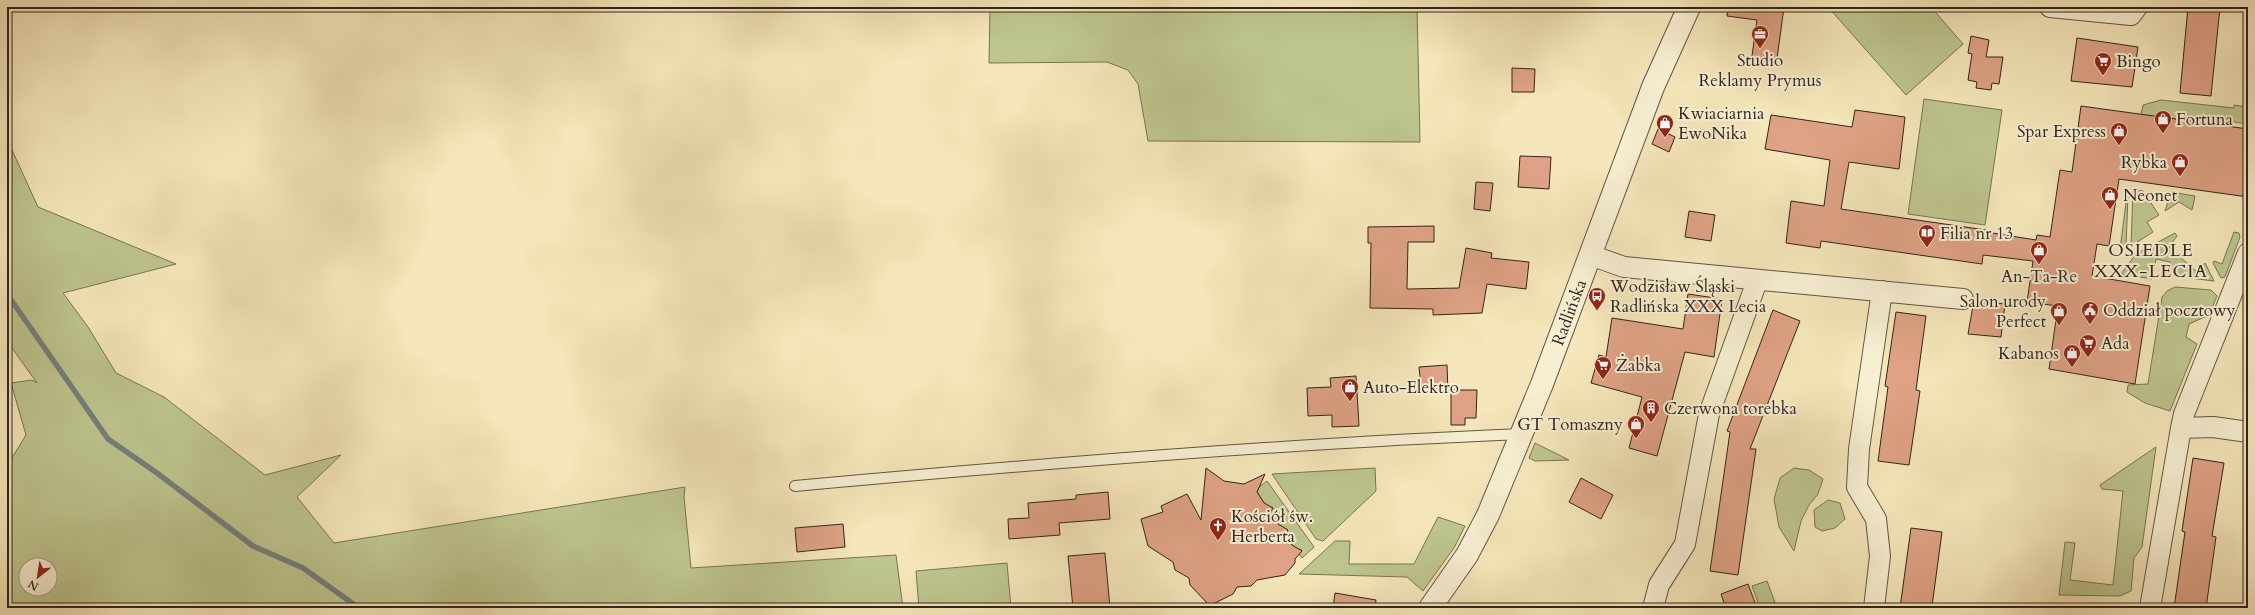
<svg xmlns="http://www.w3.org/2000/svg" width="2255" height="615" viewBox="0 0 2255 615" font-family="Cardo,serif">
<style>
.green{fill:#bec58e;stroke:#787456;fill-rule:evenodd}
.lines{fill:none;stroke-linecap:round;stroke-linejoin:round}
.stream{stroke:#75807d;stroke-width:5.5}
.building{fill:#dfa286;stroke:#31241f}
.service-casing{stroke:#625546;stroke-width:12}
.minor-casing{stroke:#625546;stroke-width:22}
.tertiary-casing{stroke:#625546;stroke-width:24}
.service{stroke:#f8efd3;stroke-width:10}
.minor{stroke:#f8efd3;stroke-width:20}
.tertiary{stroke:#f8efd3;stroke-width:22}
.labels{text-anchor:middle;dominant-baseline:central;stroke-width:4;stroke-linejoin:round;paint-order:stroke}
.poi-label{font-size:17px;fill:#31241f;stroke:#f8efd3;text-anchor:start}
.street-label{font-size:17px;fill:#31241f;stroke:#f8efd3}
.neighbourhood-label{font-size:18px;letter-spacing:1px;fill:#31241f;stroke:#f8efd3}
</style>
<rect width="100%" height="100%" fill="#f5e7bb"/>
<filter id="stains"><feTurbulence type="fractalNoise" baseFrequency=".005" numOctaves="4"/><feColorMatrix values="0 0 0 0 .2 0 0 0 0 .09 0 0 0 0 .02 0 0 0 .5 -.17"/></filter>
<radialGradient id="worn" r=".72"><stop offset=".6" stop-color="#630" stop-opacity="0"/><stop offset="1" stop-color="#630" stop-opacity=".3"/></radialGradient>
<path class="green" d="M 990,7 L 1417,7 L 1420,142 L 1148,141 L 1138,84 L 1128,70 L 1107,62 L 989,63 Z
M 1828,7 L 1931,7 L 1963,44 L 1906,95 Z
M 1924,99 L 2002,110 L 1985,225 L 1908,214 Z
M 2161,100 L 2234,108 L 2234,105 L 2248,107 L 2248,124 L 2205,118 L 2203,123 L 2141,115 L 2143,105 Z
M 7,139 L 38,207 L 176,264 L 63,293 L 88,327 L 116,373 L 164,397 L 265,475 L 341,455 L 297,497 L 334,543 L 685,487 L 684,497 L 691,568 L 896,555 L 903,608 L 7,608 L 7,466 L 26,435 L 11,383 L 32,380 L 37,383 L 7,341 ZM 26,565 L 50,565 L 50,589 L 26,589 Z
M 2133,190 L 2143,191 L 2159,215 L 2147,222 L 2153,232 L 2131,246 Z
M 2171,192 L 2195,196 L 2192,210 L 2179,202 L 2165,211 Z
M 2127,195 L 2128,195 L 2126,248 L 2120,249 Z
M 2234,232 L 2239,233 L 2240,237 L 2225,277 L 2221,278 L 2213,263 L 2214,261 L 2222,264 Z
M 2175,233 L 2177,236 L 2169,247 L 2197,272 L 2205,263 L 2214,281 L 2174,276 L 2169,269 L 2170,262 L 2156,259 L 2152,279 L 2121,274 L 2136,254 Z
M 2175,287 L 2211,290 L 2217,296 L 2209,315 L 2189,324 L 2186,337 L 2197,344 L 2170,411 L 2145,403 L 2127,392 L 2128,385 L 2148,384 L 2162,297 L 2167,291 Z
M 1535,443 L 1569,460 L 1535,461 L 1529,458 Z
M 2156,447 L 2142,547 L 2134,558 L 2131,591 L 2120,596 L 2059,595 L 2065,542 L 2075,543 L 2070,580 L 2113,585 L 2123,491 L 2102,489 L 2100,485 Z
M 1375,468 L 1376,491 L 1323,541 L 1316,539 L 1272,474 Z
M 1794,468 L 1809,470 L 1823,479 L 1818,494 L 1809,505 L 1801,521 L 1794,551 L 1779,527 L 1774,499 L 1780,478 Z
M 1267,481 L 1314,547 L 1302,558 L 1299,554 L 1302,550 L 1299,549 L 1297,553 L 1285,534 L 1287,530 L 1285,528 L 1283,531 L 1270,513 L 1273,508 L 1271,507 L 1269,510 L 1257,492 L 1259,487 Z
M 1828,500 L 1840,503 L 1845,519 L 1835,528 L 1822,531 L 1815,527 L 1814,510 Z
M 1438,517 L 1465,526 L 1454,548 L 1423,591 L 1407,577 L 1299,574 L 1335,541 L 1350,541 L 1349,564 L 1414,564 Z
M 1007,563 L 1011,608 L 919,608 L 916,571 Z
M 1767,581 L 1777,608 L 1760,608 L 1752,586 Z"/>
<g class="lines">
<path class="stream" d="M 7,294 L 108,439 L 157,473 L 253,546 L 303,568 L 359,608"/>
</g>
<path class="building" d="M 1728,7 L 1784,7 L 1776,66 L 1751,63 L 1757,20 L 1727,16 Z
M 2188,7 L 2220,7 L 2211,96 L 2180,93 Z
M 1971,36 L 1989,40 L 1986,57 L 2003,57 L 1999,84 L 1992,83 L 1991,90 L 1976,88 L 1977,82 L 1968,80 L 1972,54 L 1968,53 Z
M 2077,38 L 2138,47 L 2132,87 L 2071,81 Z
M 1512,68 L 1535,69 L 1534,92 L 1512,92 Z
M 2081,106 L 2248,129 L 2248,197 L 2119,179 L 2109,246 L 2097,244 L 2092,276 L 2150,286 L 2135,384 L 2049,369 L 2058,306 L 2027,302 L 2033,261 L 1983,255 L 1982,264 L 1821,241 L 1820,248 L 1786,243 L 1791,201 L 1824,206 L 1830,160 L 1765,149 L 1771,115 L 1852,127 L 1855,110 L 1905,117 L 1899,169 L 1849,162 L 1841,209 L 1986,230 L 1986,232 L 2036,240 L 2037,235 L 2050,237 L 2060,170 L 2072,172 Z
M 1658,129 L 1675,137 L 1669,152 L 1652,144 Z
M 1520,156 L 1551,157 L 1549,189 L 1518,187 Z
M 1476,182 L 1493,183 L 1490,211 L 1474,209 Z
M 1689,211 L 1715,215 L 1711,241 L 1685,237 Z
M 1434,226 L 1434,242 L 1408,242 L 1407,289 L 1459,288 L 1466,248 L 1492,253 L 1491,258 L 1529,262 L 1526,289 L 1487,284 L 1482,313 L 1433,315 L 1433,309 L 1370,308 L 1371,243 L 1368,243 L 1368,227 Z
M 1688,294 L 1722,299 L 1714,357 L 1685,352 L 1657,456 L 1629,448 L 1642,397 L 1591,383 L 1599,355 L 1606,357 L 1612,318 L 1683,329 Z
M 1974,300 L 2005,304 L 2001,337 L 1968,334 Z
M 1773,310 L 1800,321 L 1750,449 L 1756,449 L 1738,575 L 1710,571 L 1730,432 L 1727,431 Z
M 1896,312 L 1926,316 L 1916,390 L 1920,391 L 1909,465 L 1878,461 L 1888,387 L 1885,386 Z
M 1447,365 L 1448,391 L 1431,392 L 1430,385 L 1421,386 L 1419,367 Z
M 1356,376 L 1359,426 L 1332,427 L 1332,415 L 1308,416 L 1307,388 L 1331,387 L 1330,378 Z
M 1451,390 L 1477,390 L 1476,418 L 1465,418 L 1465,425 L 1451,425 Z
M 2193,458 L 2224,463 L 2212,536 L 2216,537 L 2206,608 L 2174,608 L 2185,532 L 2182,531 Z
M 1206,468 L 1224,481 L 1244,484 L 1265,474 L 1257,492 L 1264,503 L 1273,508 L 1270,513 L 1278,524 L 1288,530 L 1285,534 L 1292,545 L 1302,551 L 1295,559 L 1295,563 L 1285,575 L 1257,580 L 1251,586 L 1237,587 L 1233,594 L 1213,604 L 1208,604 L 1190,585 L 1189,578 L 1175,570 L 1173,562 L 1148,546 L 1141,519 L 1163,512 L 1161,506 L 1187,494 L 1201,520 Z
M 1581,478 L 1613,495 L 1601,519 L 1569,502 Z
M 1108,492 L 1110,519 L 1059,523 L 1060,535 L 1009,539 L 1008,519 L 1029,518 L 1028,503 L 1076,499 L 1076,495 Z
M 843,524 L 845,547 L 797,552 L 795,528 Z
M 1911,528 L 1942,532 L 1932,606 L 1928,608 L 1900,608 Z
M 1105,553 L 1110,608 L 1073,608 L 1068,556 Z
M 1748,584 L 1757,608 L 1726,608 L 1721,594 Z
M 1335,593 L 1376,600 L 1375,608 L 1333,608 Z"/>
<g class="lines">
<defs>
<path id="service" d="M 795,486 C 1037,464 1279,444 1523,434"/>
<path id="minor" d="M 2050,7 L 2131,15 L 2137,7
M 1590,255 L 1624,267 L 1963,299
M 2181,428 L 2184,414 L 2248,253
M 1653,608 L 1659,585 L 1685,544 L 1709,414 L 1757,281
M 1874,608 L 1880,556 L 1876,519 L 1857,487 L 1859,449 L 1882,291
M 2150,608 L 2181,428 L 2213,427 L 2248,432"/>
<g id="tertiary">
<path id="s1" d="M 1430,608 L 1467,555 L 1488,515 L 1542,384 L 1653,87 L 1689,7"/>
</g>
</defs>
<use href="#service" class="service-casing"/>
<use href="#minor" class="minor-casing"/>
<use href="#tertiary" class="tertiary-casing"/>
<use href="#service" class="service"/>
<use href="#minor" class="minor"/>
<use href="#tertiary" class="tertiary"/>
</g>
<defs>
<symbol id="office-pin" viewBox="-11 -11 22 30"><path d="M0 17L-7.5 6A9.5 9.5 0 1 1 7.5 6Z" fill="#8f2418" stroke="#f8efd3"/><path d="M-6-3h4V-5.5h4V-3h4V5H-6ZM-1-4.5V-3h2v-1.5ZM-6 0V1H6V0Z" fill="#fff"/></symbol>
<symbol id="supermarket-pin" viewBox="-11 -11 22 30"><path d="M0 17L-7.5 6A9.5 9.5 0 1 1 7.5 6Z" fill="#8f2418" stroke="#f8efd3"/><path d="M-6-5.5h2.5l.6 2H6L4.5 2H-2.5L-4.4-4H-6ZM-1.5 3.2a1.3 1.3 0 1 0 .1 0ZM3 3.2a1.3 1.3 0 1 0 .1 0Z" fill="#fff"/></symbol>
<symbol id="shop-pin" viewBox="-11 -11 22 30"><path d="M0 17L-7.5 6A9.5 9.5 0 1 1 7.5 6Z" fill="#8f2418" stroke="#f8efd3"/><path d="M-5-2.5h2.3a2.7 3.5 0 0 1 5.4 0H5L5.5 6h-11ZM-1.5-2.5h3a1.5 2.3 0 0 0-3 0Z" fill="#fff"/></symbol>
<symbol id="library-pin" viewBox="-11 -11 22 30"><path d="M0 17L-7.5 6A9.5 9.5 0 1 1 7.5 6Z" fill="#8f2418" stroke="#f8efd3"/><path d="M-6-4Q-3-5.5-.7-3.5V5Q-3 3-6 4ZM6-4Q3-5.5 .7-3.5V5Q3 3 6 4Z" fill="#fff"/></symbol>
<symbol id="bus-pin" viewBox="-11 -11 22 30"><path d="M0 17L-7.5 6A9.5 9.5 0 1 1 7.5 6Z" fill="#8f2418" stroke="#f8efd3"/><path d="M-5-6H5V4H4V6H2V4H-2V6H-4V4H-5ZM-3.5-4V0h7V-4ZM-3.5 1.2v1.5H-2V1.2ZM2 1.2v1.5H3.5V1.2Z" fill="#fff"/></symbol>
<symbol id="civic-pin" viewBox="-11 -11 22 30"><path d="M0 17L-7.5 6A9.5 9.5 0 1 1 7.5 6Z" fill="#8f2418" stroke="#f8efd3"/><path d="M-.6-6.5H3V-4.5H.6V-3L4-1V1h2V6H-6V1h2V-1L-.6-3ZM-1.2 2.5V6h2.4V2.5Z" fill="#fff"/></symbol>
<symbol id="building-pin" viewBox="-11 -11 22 30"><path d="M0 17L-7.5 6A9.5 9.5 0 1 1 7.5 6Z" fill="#8f2418" stroke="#f8efd3"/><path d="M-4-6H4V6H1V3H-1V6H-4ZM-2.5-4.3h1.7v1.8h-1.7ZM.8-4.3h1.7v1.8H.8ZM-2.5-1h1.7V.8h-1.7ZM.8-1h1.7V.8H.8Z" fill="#fff"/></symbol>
<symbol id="church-pin" viewBox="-11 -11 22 30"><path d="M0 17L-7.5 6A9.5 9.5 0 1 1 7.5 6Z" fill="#8f2418" stroke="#f8efd3"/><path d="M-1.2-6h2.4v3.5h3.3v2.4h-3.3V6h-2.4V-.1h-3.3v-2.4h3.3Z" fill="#fff"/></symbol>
</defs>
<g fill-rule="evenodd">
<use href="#office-pin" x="1750" y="24" width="20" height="27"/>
<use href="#supermarket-pin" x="2093" y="51" width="20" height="27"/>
<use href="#shop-pin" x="2153" y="109" width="20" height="27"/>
<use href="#shop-pin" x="1655" y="113" width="20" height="27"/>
<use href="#shop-pin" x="2109" y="121" width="20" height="27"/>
<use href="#shop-pin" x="2170" y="152" width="20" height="27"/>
<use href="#shop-pin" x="2100" y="185" width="20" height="27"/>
<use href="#library-pin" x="1917" y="223" width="20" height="27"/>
<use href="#shop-pin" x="2029" y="240" width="20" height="27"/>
<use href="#bus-pin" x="1587" y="286" width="20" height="27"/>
<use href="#civic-pin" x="2080" y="300" width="20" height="27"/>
<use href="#shop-pin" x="2049" y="301" width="20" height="27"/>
<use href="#supermarket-pin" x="2078" y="333" width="20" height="27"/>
<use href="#shop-pin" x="2062" y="343" width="20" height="27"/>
<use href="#supermarket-pin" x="1593" y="355" width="20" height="27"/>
<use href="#shop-pin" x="1340" y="377" width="20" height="27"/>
<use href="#building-pin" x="1641" y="398" width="20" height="27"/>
<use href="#shop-pin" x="1626" y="414" width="20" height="27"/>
<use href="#church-pin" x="1208" y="516" width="20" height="27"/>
</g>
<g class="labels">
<g class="poi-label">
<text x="1760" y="60" text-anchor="middle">Studio<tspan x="1760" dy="20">Reklamy Prymus</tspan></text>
<text x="2116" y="61">Bingo</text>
<text x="1678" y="113">Kwiaciarnia<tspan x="1678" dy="20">EwoNika</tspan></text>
<text x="2176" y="119">Fortuna</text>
<text x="2106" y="131" text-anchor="end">Spar Express</text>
<text x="2167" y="162" text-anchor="end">Rybka</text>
<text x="2123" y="195">Neonet</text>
<text x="1940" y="233">Filia nr 13</text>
<text x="2039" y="276" text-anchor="middle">An-Ta-Re</text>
<text x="1610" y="286">Wodzisław Śląski<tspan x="1610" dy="20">Radlińska XXX Lecia</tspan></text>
<text x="2046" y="301" text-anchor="end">Salon urody<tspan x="2046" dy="20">Perfect</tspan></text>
<text x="2103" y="310">Oddział pocztowy</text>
<text x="2101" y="343">Ada</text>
<text x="2059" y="353" text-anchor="end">Kabanos</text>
<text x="1616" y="365">Żabka</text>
<text x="1363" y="387">Auto-Elektro</text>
<text x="1664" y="408">Czerwona torebka</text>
<text x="1623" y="424" text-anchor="end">GT Tomaszny</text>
<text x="1231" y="516">Kościół św.<tspan x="1231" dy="20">Herberta</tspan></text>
</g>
<g class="street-label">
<text stroke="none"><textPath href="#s1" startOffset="328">Radlińska</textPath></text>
</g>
<g class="neighbourhood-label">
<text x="2151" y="250">OSIEDLE<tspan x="2151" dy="21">XXX-LECIA</tspan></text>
</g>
</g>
<rect width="2255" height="615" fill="none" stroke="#f5e7bb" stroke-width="24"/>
<rect x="8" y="8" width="2239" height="599" fill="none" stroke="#31241f" stroke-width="2"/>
<rect x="12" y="12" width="2231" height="591" fill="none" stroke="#31241f"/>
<g transform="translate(38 577) rotate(210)"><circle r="19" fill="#f8efd3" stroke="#a89e8b"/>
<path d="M0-3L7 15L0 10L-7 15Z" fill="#8f2418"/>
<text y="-6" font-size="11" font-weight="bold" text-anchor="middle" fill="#31241f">N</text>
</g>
<rect width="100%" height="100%" filter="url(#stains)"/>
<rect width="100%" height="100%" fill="url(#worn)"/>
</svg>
